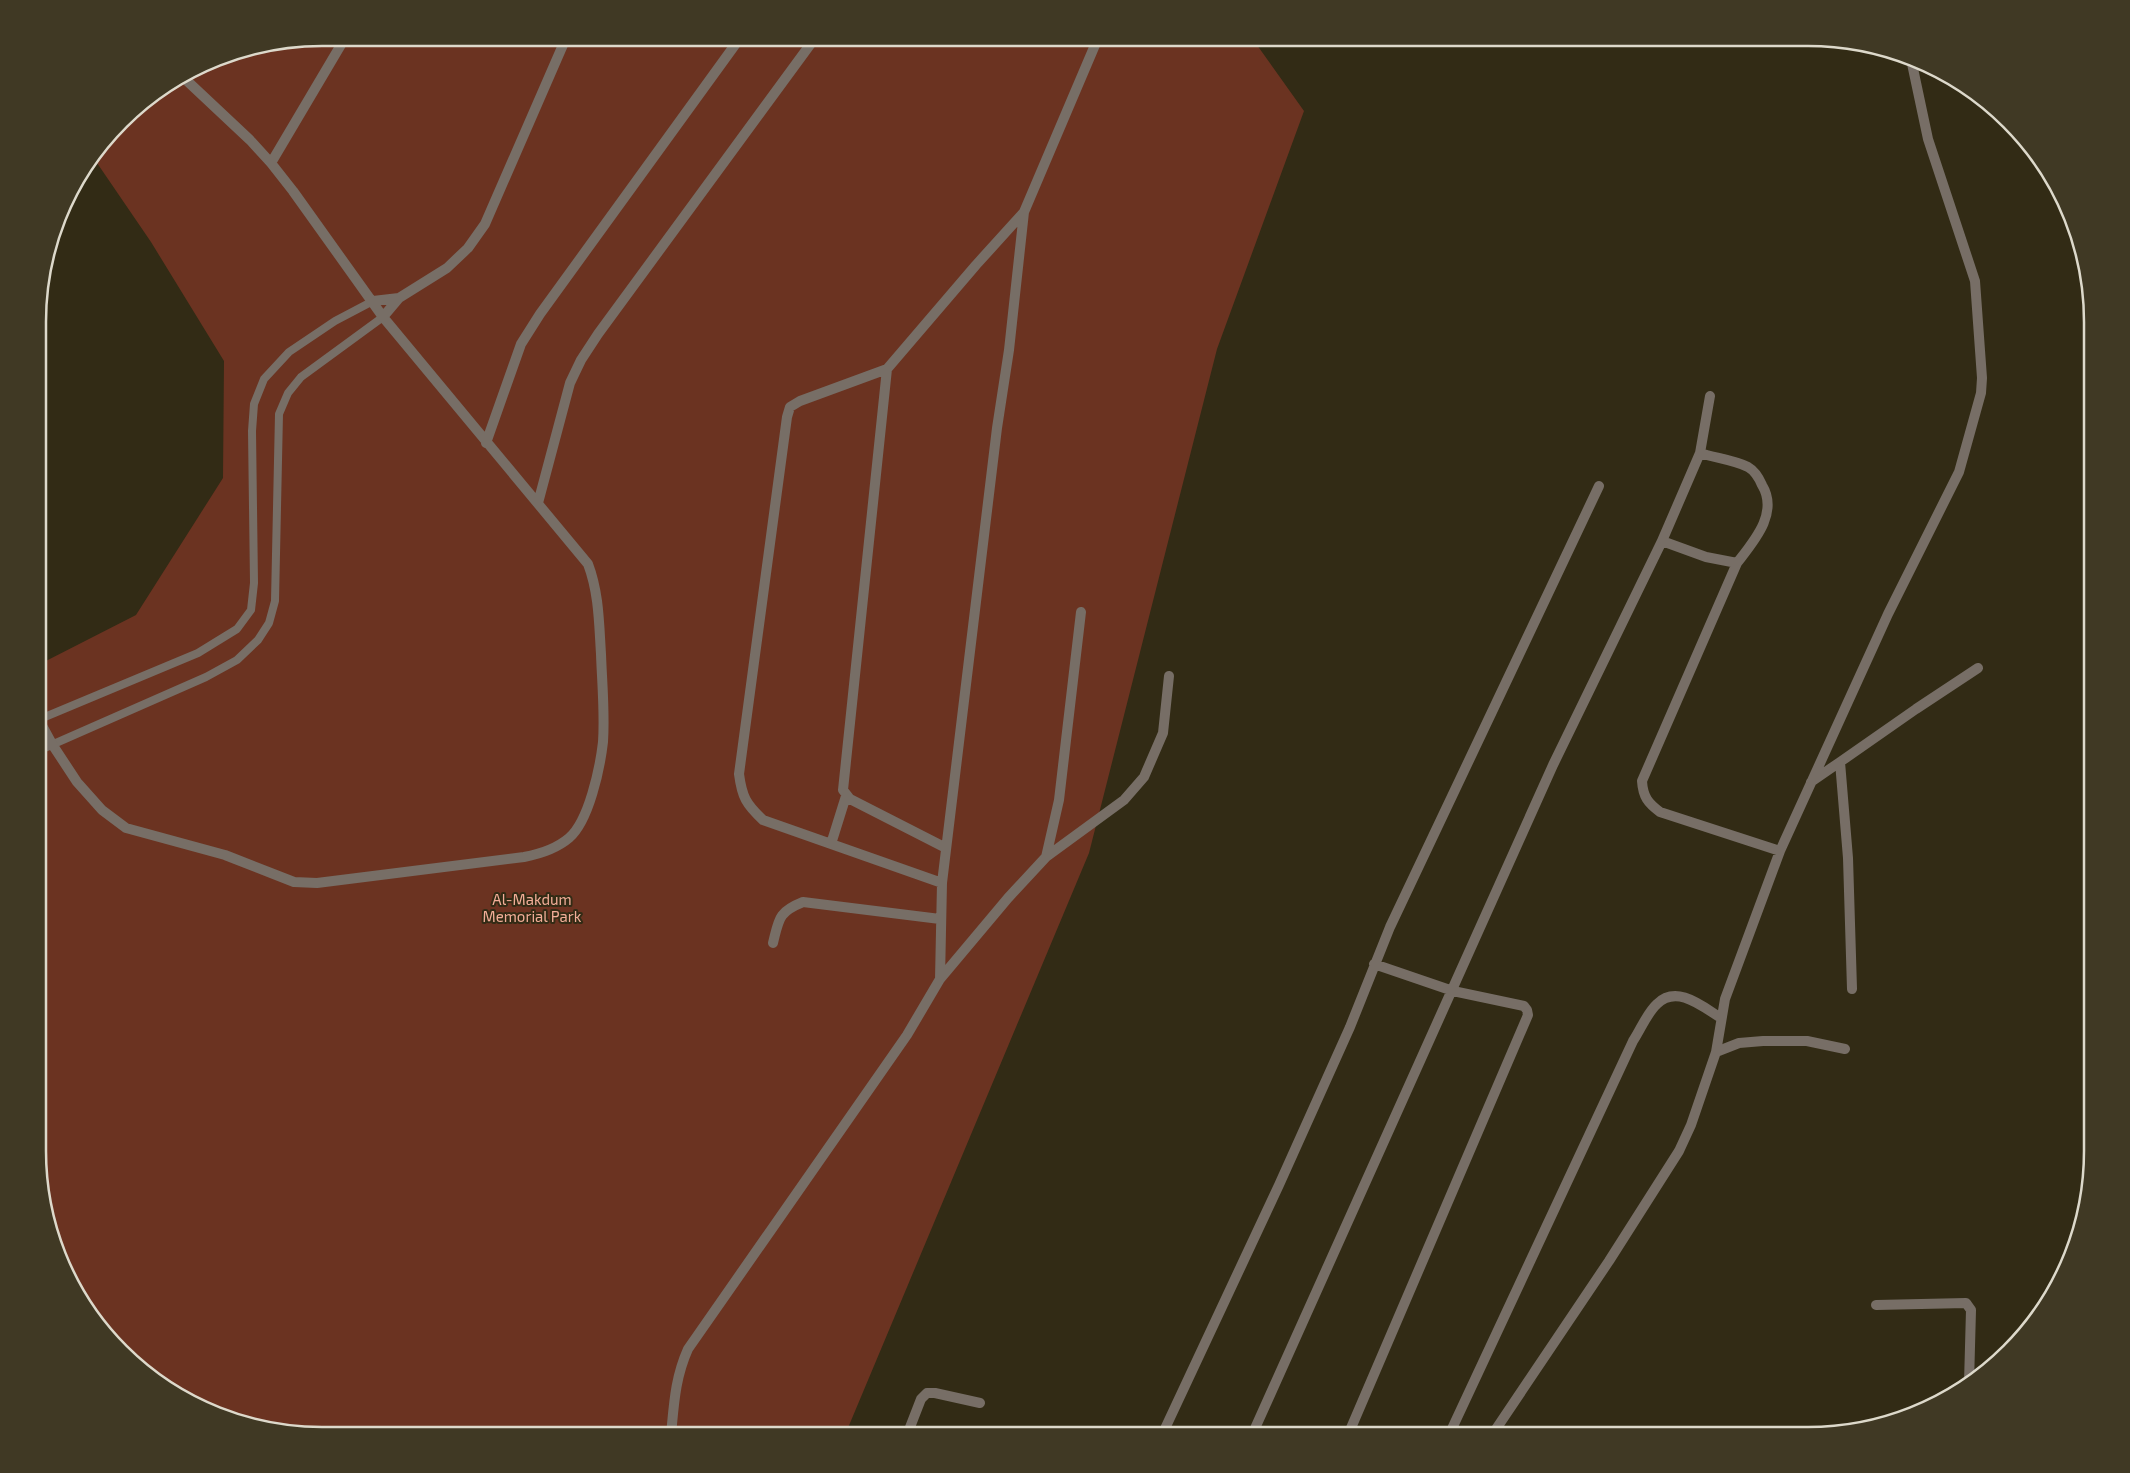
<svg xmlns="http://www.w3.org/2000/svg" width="2130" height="1473" viewBox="0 0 2130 1473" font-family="'Exo 2',sans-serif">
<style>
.green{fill:#6b3321}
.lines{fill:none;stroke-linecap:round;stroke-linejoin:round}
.service{stroke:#776e66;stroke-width:8}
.minor{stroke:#776e66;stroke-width:10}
.labels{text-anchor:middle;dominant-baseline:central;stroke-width:4;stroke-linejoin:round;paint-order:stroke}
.park-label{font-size:15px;fill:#f3ae98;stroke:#322b15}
.rim{fill:none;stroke:#ddd9cb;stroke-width:2.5}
</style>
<rect width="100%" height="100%" fill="#322b15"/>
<path class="green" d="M 322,38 L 1252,38 L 1304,111 L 1217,349 L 1089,853 L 845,1435 L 304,1435 L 231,1420 L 149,1377 L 76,1293 L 40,1188 L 40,664 L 136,615 L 223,478 L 224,361 L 151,242 L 95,160 L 134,108 L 214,59 Z"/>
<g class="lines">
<path class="service" d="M 40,719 L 198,653 L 237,629 L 251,610 L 254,583 L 252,431 L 254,404 L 264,379 L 289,352 L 335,321 L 373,301
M 40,750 L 206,677 L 237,660 L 258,640 L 269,623 L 275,601 L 279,414 L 288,393 L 301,377 L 383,317"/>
<path class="minor" d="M 271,163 L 345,38
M 373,301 L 399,298
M 383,317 L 399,298 L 447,268 L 468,248 L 485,224 L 566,38
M 887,369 L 976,265 L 1024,212
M 486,443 L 521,344 L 540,314 L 740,38
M 538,503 L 570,383 L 581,360 L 598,334 L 815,38
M 1662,541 L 1706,557 L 1737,563 C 1754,541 1779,513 1762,485 C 1759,478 1755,471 1748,467 C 1734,460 1715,458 1700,453
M 1737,563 L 1642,781 C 1643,797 1648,803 1660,812 L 1780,851
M 40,722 L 52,744 L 77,782 L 102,810 L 126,828 L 225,855 L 294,882 L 317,883 L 524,857 C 540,854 556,849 569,838 C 589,821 600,768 603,742 C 605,713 602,683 601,654 C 599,623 599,593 588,564 L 383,317 L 293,191 L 271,163 L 250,140 L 184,78
M 1840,762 L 1916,709 L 1978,668
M 1811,782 L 1840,762 L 1848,858 L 1852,989
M 831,844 L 846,796
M 1046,857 L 1124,800 L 1144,777 L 1163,733 L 1169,676
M 942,883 L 763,820 C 746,804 742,797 739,774 L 787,417 L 790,407 L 800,401 L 887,369 L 843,790 L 850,799 L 946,848
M 773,943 C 779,919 778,912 803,902 L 940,919
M 940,979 L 1008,898 L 1046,857 L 1059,800 L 1081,612
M 1716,1052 L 1739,1043 L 1763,1041 L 1807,1041 L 1845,1049
M 1876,1305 L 1966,1303 L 1971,1310 L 1969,1383
M 671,1435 C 674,1404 675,1378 688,1349 L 907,1035 L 940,979 L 942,883 L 997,428 L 1009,350 L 1024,212 L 1098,38
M 907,1435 L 921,1399 L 927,1393 L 935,1393 L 980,1403
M 1162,1435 L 1279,1185 L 1350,1027 L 1390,927 L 1599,486
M 1252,1435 L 1553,765 L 1662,541 L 1700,453 L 1710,396
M 1348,1435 L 1528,1015 L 1527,1010 L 1524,1006 L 1453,991 L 1374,964
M 1449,1435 L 1633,1041 C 1641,1029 1647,1013 1657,1004 C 1677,984 1703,1007 1721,1018
M 1492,1435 L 1609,1261 L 1679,1151 L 1691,1125 L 1716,1052 L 1725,999 L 1780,851 L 1888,614 L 1959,472 L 1981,393 L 1982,378 L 1975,281 L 1928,139 L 1911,59"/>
</g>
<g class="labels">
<g class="park-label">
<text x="532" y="899">Al-Makdum<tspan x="532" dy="17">Memorial Park</tspan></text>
</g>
</g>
<path d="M0 0H2130V1473H0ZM322 46H1808A276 276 0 0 1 2084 322V1151A276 276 0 0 1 1808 1427H322A276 276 0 0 1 46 1151V322A276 276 0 0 1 322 46Z" fill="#403924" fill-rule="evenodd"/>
<path class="rim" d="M322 46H1808A276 276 0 0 1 2084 322V1151A276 276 0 0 1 1808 1427H322A276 276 0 0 1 46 1151V322A276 276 0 0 1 322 46Z"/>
</svg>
